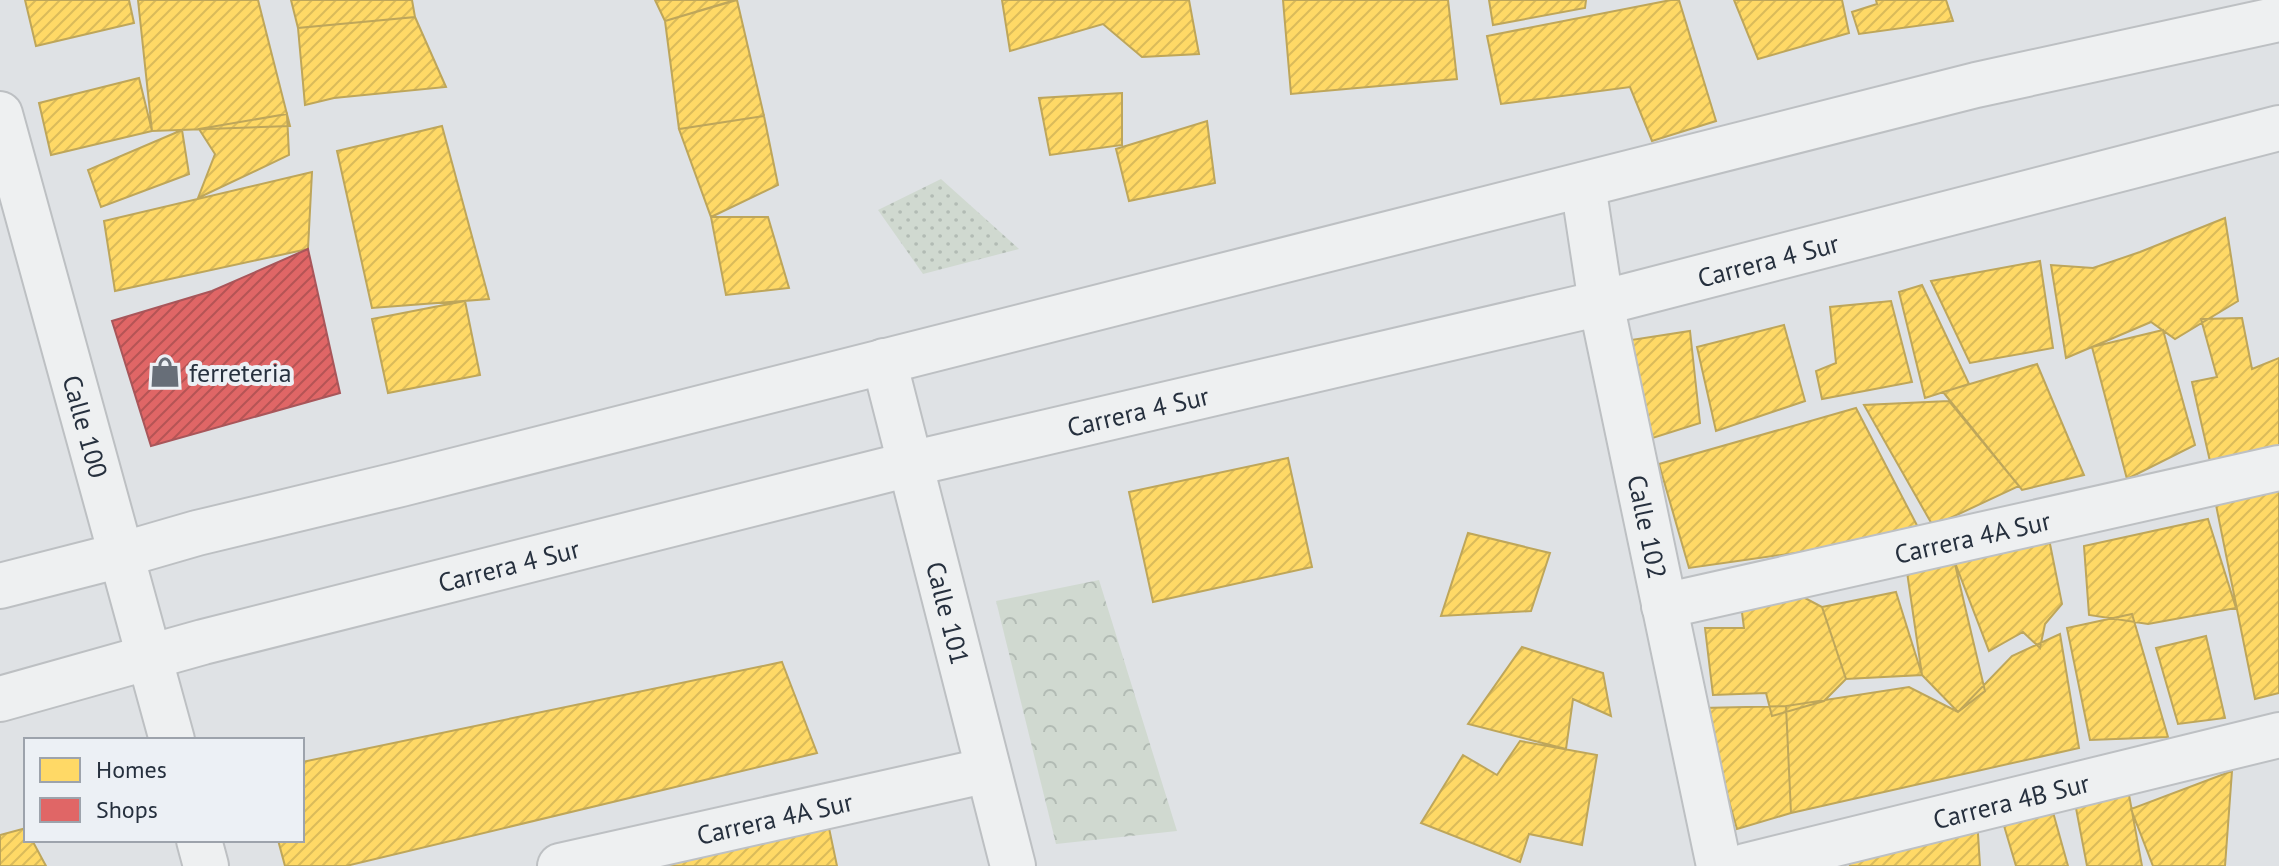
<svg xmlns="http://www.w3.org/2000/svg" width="2279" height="866" viewBox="0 0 2279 866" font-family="'PT Sans',sans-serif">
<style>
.grass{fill:url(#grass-dots)}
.forest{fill:url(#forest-crowns)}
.homes{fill:url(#homes-hatch);stroke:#bea65a;stroke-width:2}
.shops{fill:url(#shops-hatch);stroke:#a8565a;stroke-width:2}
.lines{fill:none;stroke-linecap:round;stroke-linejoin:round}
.minor-casing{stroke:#bdc0c3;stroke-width:48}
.minor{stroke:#eef0f1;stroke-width:44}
.labels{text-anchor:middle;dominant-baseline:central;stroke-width:8;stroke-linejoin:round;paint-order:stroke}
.street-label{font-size:26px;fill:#26303e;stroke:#ecf0f5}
.poi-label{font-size:26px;fill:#26303e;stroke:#ecf0f5;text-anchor:start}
</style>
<defs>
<pattern id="grass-dots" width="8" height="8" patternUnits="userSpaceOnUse" patternTransform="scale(2)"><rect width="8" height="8" fill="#d0d9d0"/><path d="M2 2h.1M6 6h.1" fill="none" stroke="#b2bbb4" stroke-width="1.8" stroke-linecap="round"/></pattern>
<pattern id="forest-crowns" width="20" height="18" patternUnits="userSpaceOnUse" patternTransform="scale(2)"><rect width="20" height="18" fill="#d0d9d0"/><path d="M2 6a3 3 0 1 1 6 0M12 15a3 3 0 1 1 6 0" fill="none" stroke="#b2bbb4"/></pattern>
<pattern id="homes-hatch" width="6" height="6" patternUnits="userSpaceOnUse" patternTransform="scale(2)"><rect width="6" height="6" fill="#ffd966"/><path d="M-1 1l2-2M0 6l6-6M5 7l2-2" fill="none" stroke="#dabb5a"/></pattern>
<pattern id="shops-hatch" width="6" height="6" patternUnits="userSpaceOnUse" patternTransform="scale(2)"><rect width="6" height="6" fill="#e06666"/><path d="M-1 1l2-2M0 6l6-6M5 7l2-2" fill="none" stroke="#b55455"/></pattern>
</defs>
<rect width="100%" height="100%" fill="#dfe2e5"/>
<path class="grass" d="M 941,179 L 1019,249 L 923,274 L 878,210 Z"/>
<path class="forest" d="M 1099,580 L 1177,831 L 1056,844 L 996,601 Z"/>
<path class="homes" d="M 25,0 L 129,0 L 134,23 L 36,46 Z
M 138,0 L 258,0 L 290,126 L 152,131 Z
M 291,0 L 412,0 L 415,17 L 298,28 Z
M 655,0 L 735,0 L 665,21 Z
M 737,0 L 764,116 L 679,129 L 665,21 Z
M 1002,0 L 1189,0 L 1199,54 L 1142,57 L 1103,24 L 1010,51 Z
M 1283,0 L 1448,0 L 1457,79 L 1291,94 Z
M 1489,0 L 1586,0 L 1585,8 L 1493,25 Z
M 1671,0 L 1679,0 L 1716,121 L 1652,141 L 1630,87 L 1501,104 L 1487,36 Z
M 1734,0 L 1842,0 L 1849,33 L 1758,59 Z
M 1876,0 L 1946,0 L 1953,21 L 1859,34 L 1852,12 L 1877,4 Z
M 415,17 L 446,87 L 334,98 L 305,105 L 298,28 Z
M 139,78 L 152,131 L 51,155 L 39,103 Z
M 1122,93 L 1122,145 L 1050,155 L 1039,98 Z
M 287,114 L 289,155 L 198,198 L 215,154 L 199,129 Z
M 764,116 L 778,185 L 711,217 L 679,129 Z
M 1207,121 L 1215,183 L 1129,201 L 1116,149 Z
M 442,126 L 489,299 L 372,308 L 337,151 Z
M 182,130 L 189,174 L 101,207 L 88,170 Z
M 312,172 L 308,249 L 115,291 L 104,221 Z
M 711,217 L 768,217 L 789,288 L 726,295 Z
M 2225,218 L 2238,301 L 2175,339 L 2151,322 L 2066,358 L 2051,265 L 2093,268 L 2140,252 Z
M 2040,261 L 2053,348 L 1970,363 L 1931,281 Z
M 1922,285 L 1969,384 L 1925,398 L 1899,292 Z
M 465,301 L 480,375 L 388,393 L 372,319 Z
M 1891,301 L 1912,382 L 1822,399 L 1816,371 L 1836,363 L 1830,307 Z
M 2242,318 L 2252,369 L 2279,358 L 2279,448 L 2214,479 L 2192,382 L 2217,377 L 2201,319 Z
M 1784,325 L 1805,401 L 1716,431 L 1697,347 Z
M 2163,330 L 2195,445 L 2127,479 L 2092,347 Z
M 1690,331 L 1700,423 L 1643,441 L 1631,340 Z
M 2037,364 L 2084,475 L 2022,490 L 1943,392 Z
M 1949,401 L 2019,486 L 1933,526 L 1864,405 Z
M 1856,408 L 1922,535 L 1689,568 L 1659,464 Z
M 1288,458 L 1312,567 L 1153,602 L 1129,492 Z
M 2279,487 L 2279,693 L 2255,699 L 2213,490 Z
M 2208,519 L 2236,608 L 2148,624 L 2089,615 L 2084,546 Z
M 2047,529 L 2062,604 L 2045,624 L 2040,648 L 2023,632 L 1989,651 L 1954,560 Z
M 1468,533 L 1550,553 L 1531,611 L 1441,616 Z
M 1954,560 L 1985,691 L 1958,712 L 1922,675 L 1907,572 Z
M 1786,588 L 1822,607 L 1846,679 L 1824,701 L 1772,716 L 1766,693 L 1713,695 L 1705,628 L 1744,628 L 1740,597 Z
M 1896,592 L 1922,675 L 1846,679 L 1822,607 Z
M 2132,614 L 2168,737 L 2090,740 L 2067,628 Z
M 2060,634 L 2079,748 L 1791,813 L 1786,706 L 1909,687 L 1958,712 L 2012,656 Z
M 2206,636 L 2225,718 L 2178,724 L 2156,648 Z
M 1522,647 L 1603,673 L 1611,716 L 1573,699 L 1566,749 L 1468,724 Z
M 782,662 L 817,753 L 346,866 L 285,866 L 278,840 L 302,840 L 302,762 Z
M 1786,706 L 1791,813 L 1737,829 L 1702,708 Z
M 1520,741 L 1597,755 L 1582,845 L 1529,834 L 1520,862 L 1421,823 L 1463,755 L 1497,775 Z
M 2232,771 L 2225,866 L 2153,866 L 2131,809 Z
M 2127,784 L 2142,866 L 2087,866 L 2075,803 Z
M 2051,805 L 2068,866 L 2016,866 L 1999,809 Z
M 825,809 L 837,866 L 628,866 Z
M 1977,818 L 1980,866 L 1850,866 L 1845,850 Z
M 26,828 L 26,840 L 32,840 L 46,866 L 0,866 L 0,835 Z"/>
<path class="shops" d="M 308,249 L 340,393 L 151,446 L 112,321 L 212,291 Z"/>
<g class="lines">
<defs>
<g id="minor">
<path id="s1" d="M 0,114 L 172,740"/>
<path id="s2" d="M 1583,185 L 1601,303 L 1719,866"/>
<path id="s3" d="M 884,361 L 1013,866"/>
<path d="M 0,586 L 121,555 L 197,533 L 401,484 L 1976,85 L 2279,19"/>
<path id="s4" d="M 1664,606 L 2279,468"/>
<path id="s5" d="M 0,699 L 203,642 L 910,464 L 1601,303 L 2279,128"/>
<path d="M 199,840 L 206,866"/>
<path id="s6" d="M 560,866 L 988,770"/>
<path id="s7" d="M 1745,866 L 2279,735"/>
</g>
</defs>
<use href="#minor" class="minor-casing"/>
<use href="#minor" class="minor"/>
</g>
<defs>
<symbol id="shop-bare" viewBox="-9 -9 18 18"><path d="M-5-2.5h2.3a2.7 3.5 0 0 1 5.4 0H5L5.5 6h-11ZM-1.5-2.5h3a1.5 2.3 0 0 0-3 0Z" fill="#676e78" stroke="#ecf0f5" stroke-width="2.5" paint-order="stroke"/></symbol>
</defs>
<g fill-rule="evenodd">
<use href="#shop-bare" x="143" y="350" width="44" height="44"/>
</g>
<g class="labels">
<g class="street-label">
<text stroke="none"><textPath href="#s5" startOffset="1822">Carrera 4 Sur</textPath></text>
<text stroke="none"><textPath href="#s5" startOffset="1174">Carrera 4 Sur</textPath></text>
<text stroke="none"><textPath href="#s1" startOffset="324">Calle 100</textPath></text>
<text stroke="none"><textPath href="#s2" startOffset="348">Calle 102</textPath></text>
<text stroke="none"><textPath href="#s4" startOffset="316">Carrera 4A Sur</textPath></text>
<text stroke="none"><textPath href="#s5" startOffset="526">Carrera 4 Sur</textPath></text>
<text stroke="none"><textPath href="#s3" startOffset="260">Calle 101</textPath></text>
<text stroke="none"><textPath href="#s7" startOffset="274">Carrera 4B Sur</textPath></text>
<text stroke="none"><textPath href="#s6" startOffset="220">Carrera 4A Sur</textPath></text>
</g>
<g class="poi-label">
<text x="189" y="372">ferreteria</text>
</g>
</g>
<rect x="24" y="738" width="280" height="104" fill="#ecf0f5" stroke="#9da3ac" stroke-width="2"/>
<rect x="40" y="758" width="40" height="24" fill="#ffd966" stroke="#9da3ac" stroke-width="2"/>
<text x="96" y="778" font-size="24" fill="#26303e">Homes</text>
<rect x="40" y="798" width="40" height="24" fill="#e06666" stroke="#9da3ac" stroke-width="2"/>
<text x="96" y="818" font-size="24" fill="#26303e">Shops</text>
</svg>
